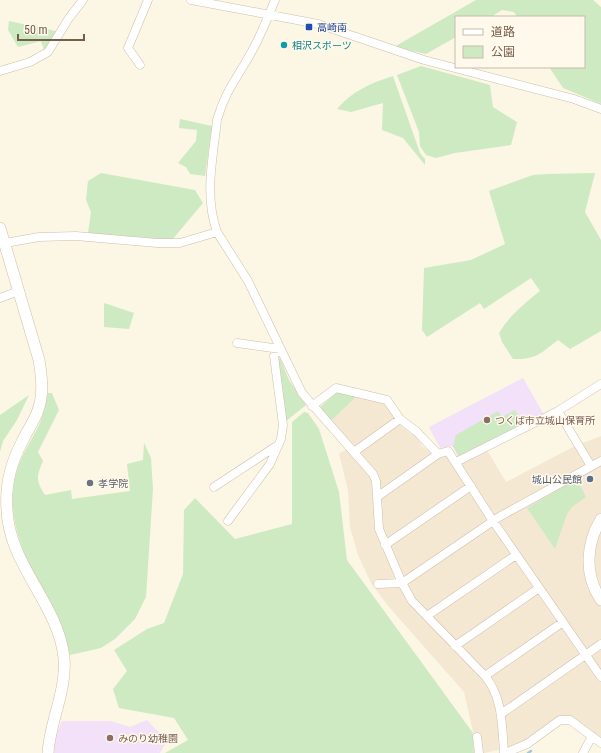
<svg xmlns="http://www.w3.org/2000/svg" width="601" height="753" viewBox="0 0 601 753" font-family="'Roboto Condensed','Noto Sans JP',sans-serif">
<style>
.residential{fill:#f4e8d3}
.education{fill:#f3e1f9}
.green{fill:#ceeac3}
.lines{fill:none;stroke-linecap:round;stroke-linejoin:round}
.stream{stroke:#9fc9d8;stroke-width:2.5}
.street-casing{stroke:#cebeab;stroke-width:9}
.secondary-casing{stroke:#d1bfa8;stroke-width:12}
.street{stroke:#fff;stroke-width:8}
.secondary{stroke:#fff;stroke-width:11}
.transit-dot{fill:#1a4fb4;stroke:#fff9eb;stroke-width:1.5}
.culture-dot{fill:#0f9aa8;stroke:#fff9eb;stroke-width:1.5}
.education-dot{fill:#8d6e63;stroke:#fff9eb;stroke-width:1.5}
.service-dot{fill:#5c6f8a;stroke:#fff9eb;stroke-width:1.5}
.worship-dot{fill:#6b7280;stroke:#fff9eb;stroke-width:1.5}
.labels{text-anchor:middle;dominant-baseline:central;stroke-width:3;stroke-linejoin:round;paint-order:stroke}
.transit-label{font-size:10px;fill:#164399;stroke:#fff9eb;text-anchor:start}
.culture-label{font-size:10px;fill:#0d838f;stroke:#fff9eb;text-anchor:start}
.education-label{font-size:10px;fill:#785e54;stroke:#fff9eb;text-anchor:start}
.service-label{font-size:10px;fill:#4e5e75;stroke:#fff9eb;text-anchor:end}
.worship-label{font-size:10px;fill:#5b616d;stroke:#fff9eb;text-anchor:start}
</style>
<rect width="100%" height="100%" fill="#fcf6e4"/>
<path class="residential" d="M 356,397 L 382,402 L 389,407 L 400,425 L 417,438 L 422,446 L 438,458 L 446,456 L 454,467 L 487,450 L 506,482 L 575,446 L 601,436 L 601,739 L 560,716 L 524,741 L 510,747 L 485,753 L 476,753 L 474,736 L 464,692 L 389,607 L 371,583 L 358,555 L 350,527 L 348,490 L 339,454 L 352,445 L 331,421 Z"/>
<path class="education" d="M 523,378 L 544,415 L 458,456 L 452,446 L 440,448 L 429,427 Z
M 147,720 L 167,741 L 160,753 L 54,753 L 56,735 L 62,721 L 111,721 L 130,727 Z"/>
<path class="green" d="M 476,0 L 593,0 L 601,7 L 601,104 L 563,88 L 549,67 L 584,67 L 584,17 L 517,17 L 514,12 L 502,10 L 491,17 L 456,17 L 456,37 L 426,54 L 394,47 Z
M 9,21 L 56,31 L 52,41 L 44,50 L 41,41 L 18,47 L 8,30 Z
M 421,66 L 490,85 L 493,107 L 517,122 L 511,145 L 455,153 L 436,158 L 426,155 L 420,146 L 419,132 L 397,75 Z
M 393,76 L 420,153 L 425,159 L 425,165 L 403,138 L 382,130 L 383,103 L 351,112 L 337,109 C 352,91 371,83 393,76 Z
M 180,119 L 212,126 L 205,176 L 190,174 L 186,167 L 178,163 L 196,141 L 197,130 L 179,128 Z
M 101,173 L 195,190 L 203,203 L 172,240 L 88,233 L 91,212 L 86,200 L 88,181 Z
M 595,173 L 585,212 L 601,240 L 601,331 L 570,349 L 558,340 C 541,353 536,360 513,359 L 502,342 L 499,333 C 510,315 524,304 540,291 L 531,278 L 484,309 L 480,303 L 427,337 L 422,330 L 424,268 L 471,260 L 505,244 L 489,191 L 533,175 L 547,174 Z
M 104,303 L 134,313 L 129,329 L 104,327 Z
M 277,358 L 280,358 L 289,380 L 306,405 L 285,422 Z
M 337,392 L 356,397 L 331,421 L 320,407 Z
M 48,393 L 52,393 L 59,410 L 38,452 L 43,461 C 36,477 36,481 45,495 L 71,490 L 72,499 L 130,491 L 127,464 L 143,460 L 144,443 L 151,458 L 153,489 L 146,597 L 135,619 L 115,639 L 101,648 L 70,655 C 66,643 62,630 57,618 C 35,573 4,531 15,478 C 19,458 30,443 39,425 C 44,415 44,404 48,393 Z
M 29,395 L 17,420 L 3,441 L 0,452 L 0,415 Z
M 515,410 L 524,425 L 461,457 L 458,456 L 453,446 L 456,435 L 498,411 L 502,417 Z
M 304,412 L 308,413 L 319,429 L 339,492 L 347,560 L 473,733 L 474,753 L 165,753 L 188,740 L 174,718 L 119,708 L 113,689 L 127,671 L 114,650 L 147,629 L 164,623 L 183,574 L 184,510 L 195,498 L 235,539 L 292,524 L 292,422 Z
M 577,479 L 586,497 L 572,507 L 567,514 L 555,549 L 527,508 Z"/>
<g class="lines">
<path class="stream" d="M 528,753 L 531,751"/>
<defs>
<path id="street" d="M 191,0 L 318,24 L 424,60 L 574,99 L 601,109
M 275,0 C 268,17 261,35 252,51 C 238,77 225,91 217,120 C 213,158 204,195 217,232 L 248,281 L 302,393 L 373,474 L 376,481 L 379,529 L 402,583 L 412,601 L 485,676 C 503,698 502,726 504,753
M 140,65 L 128,48 L 148,0
M 0,71 L 30,62 L 48,52 L 69,18 L 83,0
M 5,243 L 39,237 L 76,236 L 157,243 L 180,243 L 217,232
M 0,298 L 19,291
M 312,406 L 336,388 L 387,400 L 400,419 L 416,431 L 438,454
M 558,411 L 591,466
M 354,452 L 400,419
M 456,462 L 558,411 L 601,384
M 214,487 L 278,445
M 377,497 L 438,454 L 448,451 L 493,521 L 601,677
M 228,521 L 270,464 L 281,439 L 283,425 L 274,356 L 280,349 L 237,343
M 385,545 L 471,486
M 378,584 L 402,583 L 499,517 L 601,461
M 427,616 L 516,555
M 455,646 L 539,588
M 485,676 L 563,622
M 501,714 L 601,644
M 477,737 L 479,753
M 505,753 L 527,744 L 560,720 L 570,720 L 601,743
M 583,753 L 592,736"/>
<path id="secondary" d="M 0,228 L 39,360 C 42,378 44,396 37,413 C 33,423 27,431 23,440 C 11,462 5,485 7,510 C 9,565 59,605 64,658 C 67,690 50,721 48,753
M 601,519 C 586,544 584,575 601,600"/>
</defs>
<use href="#street" class="street-casing"/>
<use href="#secondary" class="secondary-casing"/>
<use href="#street" class="street"/>
<use href="#secondary" class="secondary"/>
</g>
<rect class="transit-dot" x="305" y="23" width="8" height="8" rx="2"/>
<circle class="culture-dot" cx="284" cy="45" r="4"/>
<g class="education-dot">
<circle cx="487" cy="420" r="4"/>
<circle cx="110" cy="738" r="4"/>
</g>
<circle class="service-dot" cx="590" cy="479" r="4"/>
<circle class="worship-dot" cx="90" cy="483" r="4"/>
<g class="labels">
<g class="transit-label">
<text x="317" y="27">高崎南</text>
</g>
<g class="culture-label">
<text x="292" y="45">相沢スポーツ</text>
</g>
<g class="education-label">
<text x="495" y="420">つくば市立城山保育所</text>
<text x="118" y="738">みのり幼稚園</text>
</g>
<g class="service-label">
<text x="582" y="479">城山公民館</text>
</g>
<g class="worship-label">
<text x="98" y="483">孝学院</text>
</g>
</g>
<rect x="455" y="16" width="130" height="52" fill="#fff9eb" stroke="#c8bbab"/>
<rect x="463" y="29" width="20" height="6" fill="#ffffff" stroke="#c8bbab"/>
<text x="491" y="36" font-size="12" fill="#755e4a">道路</text>
<rect x="463" y="46" width="20" height="12" fill="#ceeac3" stroke="#c8bbab"/>
<text x="491" y="56" font-size="12" fill="#755e4a">公園</text>
<path d="M18 34v6h66v-6" fill="none" stroke="#755e4a" stroke-width="2"/>
<text x="24" y="34" font-size="12" fill="#755e4a" stroke="#fff9eb" stroke-width="3" paint-order="stroke">50 m</text>
</svg>
